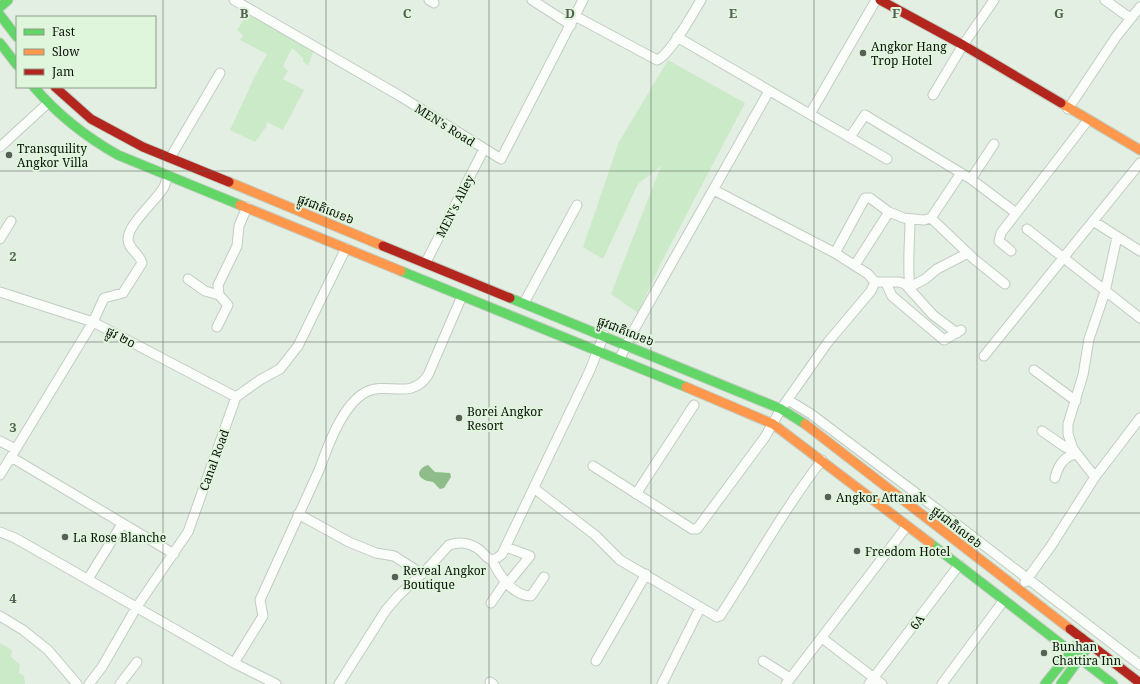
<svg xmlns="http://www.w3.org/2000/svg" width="1140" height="684" viewBox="0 0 1140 684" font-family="'Noto Serif','Noto Sans Khmer',serif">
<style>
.green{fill:#cbeac8}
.water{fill:#8ebd8a}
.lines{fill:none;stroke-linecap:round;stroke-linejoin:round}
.street-casing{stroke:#c2ccc1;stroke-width:11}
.fast-casing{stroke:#c2ccc1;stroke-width:11}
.slow-casing{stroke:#c2ccc1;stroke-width:11}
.jam-casing{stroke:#c2ccc1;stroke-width:11}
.street{stroke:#fbfdfb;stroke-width:9}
.fast{stroke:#63d668;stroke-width:9}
.slow{stroke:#ff974d;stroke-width:9}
.jam{stroke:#b3261e;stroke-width:9}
.grid{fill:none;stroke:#576056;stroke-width:1;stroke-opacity:0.55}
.poi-dot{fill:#576056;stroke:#dff5dc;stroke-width:1.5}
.labels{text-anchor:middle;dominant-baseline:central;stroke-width:4;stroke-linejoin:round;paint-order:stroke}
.poi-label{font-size:12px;fill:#0c130b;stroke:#dff5dc;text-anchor:start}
.street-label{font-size:12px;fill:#0c130b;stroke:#dff5dc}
.grid-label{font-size:13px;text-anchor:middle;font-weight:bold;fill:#576056;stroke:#dff5dc;stroke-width:4;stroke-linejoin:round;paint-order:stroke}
</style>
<rect width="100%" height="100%" fill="#e3efe2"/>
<path class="green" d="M 247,14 L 314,50 L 308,66 L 303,61 L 303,58 L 292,48 L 283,66 L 288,71 L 283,79 L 304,90 L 283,130 L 267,122 L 266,127 L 255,142 L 230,130 L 255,76 L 267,54 L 240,40 L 243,35 L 237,30 Z
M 668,60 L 745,103 L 661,263 L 638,313 L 611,294 L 661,166 L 638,184 L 603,259 L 583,247 L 619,142 Z
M 0,643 L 12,650 L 11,657 L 20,665 L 19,673 L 24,676 L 25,684 L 0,684 Z"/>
<path class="water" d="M 428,465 L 435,472 L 450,473 L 451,477 L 444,488 L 440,489 C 437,487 436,484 433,482 C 429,481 426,481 423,479 C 415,474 421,467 428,465 Z"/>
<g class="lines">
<defs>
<path id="street" d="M 234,0 L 400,96 L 501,159 L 583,0
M 429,0 L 434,3
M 532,0 L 571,25
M 1105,0 L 1130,18
M 575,16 L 657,60 C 670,55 693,13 701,0
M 677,37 L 887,159
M 933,95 L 963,45 L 994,0
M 1068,109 L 1116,37 L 1140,7
M 810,114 L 876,0
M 850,137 L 865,115 L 971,179
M 994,144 L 971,179 L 1016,213
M 0,147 L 47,104
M 170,158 L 220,73
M 714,190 L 835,253 L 868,274 L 875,282 L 899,282 L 905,284 L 933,315 L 957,333
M 931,218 L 974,259 L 1005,284
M 910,219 C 910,242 907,264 910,287 L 925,279 L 937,269 L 968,253
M 1093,221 L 1140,251
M 1027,229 L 1140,318
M 0,239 L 11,221
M 1011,251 L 999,241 L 1001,233 L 1088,120
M 835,253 L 865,198 L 870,198 L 889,212 L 904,218 L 924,220 L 931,218 L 961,173
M 426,262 L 484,149
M 855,265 L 889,212
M 188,279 L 205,291 L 219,295
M 886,283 L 892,296 L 944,340 L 961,330
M 0,292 L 93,322 L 236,397
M 524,303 L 577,205
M 217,327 L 228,305 L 219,295 L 218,285 L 237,246 L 239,226 L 247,207
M 984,356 L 1140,163
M 619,360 L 635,328 L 769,91
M 1034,370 L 1076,401
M 788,400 L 811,414 L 929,503 L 1140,665
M 1042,431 L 1065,447 L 1074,450
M 0,441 L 15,449
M 11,457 L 174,554
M 593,466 L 692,529 L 697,529 L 765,437 L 781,409 L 828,342 L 871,291 L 875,282
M 0,475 L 93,322 L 104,298 L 123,293 L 142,263 C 140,254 128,249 128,239 C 128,224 156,201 164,187 C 165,184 167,179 168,176
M 1095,477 L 1073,449 L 1068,434 L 1068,424 L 1083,375 L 1089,339 L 1105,292 L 1117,237
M 1055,478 C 1058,466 1064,456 1076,454
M 535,489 L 595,535 L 620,560 L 717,617 L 720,616 C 754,564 784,509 822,460
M 636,494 L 694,405
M 298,514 L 349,542 L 376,553 L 394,556 L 422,574
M 0,532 L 15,538 L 234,663 L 276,684
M 506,547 L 530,556 L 508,583
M 492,560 C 499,575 513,596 531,596 L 544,577
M 88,579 L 122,524
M 1025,582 L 1051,546 L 1095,477 L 1140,418
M 491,603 L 506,581
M 0,616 L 23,630 L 48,650 L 77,684
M 822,638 L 882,684
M 596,661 L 646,574
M 763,661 L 790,678
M 234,663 L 263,616 L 260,600 L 320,468 C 328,445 343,404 366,392 C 387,381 411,401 428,375 L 462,296
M 490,682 L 493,684
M 89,684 L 102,667 L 136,608 L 188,532 L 236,397 L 260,380 L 280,369 L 298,346 L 346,248
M 120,684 L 137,662
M 339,684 L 386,610 L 398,596 L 428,568 L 449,545 C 459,542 467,542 477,548 C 487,554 488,567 502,554 L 590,370 L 604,335
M 662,684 L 700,608
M 786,684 L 907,526
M 869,684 L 959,565
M 942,684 L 1004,600"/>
<path id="fast" d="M 0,7 L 8,0
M 0,15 L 17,37
M 0,43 L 17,65
M 34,87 C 58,115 86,137 118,155 L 240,205
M 401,271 L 686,387
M 510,298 L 781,409 L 805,424
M 930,543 L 1113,684
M 1045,684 L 1082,638
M 1061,684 L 1090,644"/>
<path id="slow" d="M 1061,103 L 1140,150
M 229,182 L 383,246
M 240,205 L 401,271
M 686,387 L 773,424 L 930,543
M 805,424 L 1070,629"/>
<path id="jam" d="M 880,0 L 963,45 L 1061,103
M 55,87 L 91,119 L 143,147 L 229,182
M 383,246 L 510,298
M 1070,629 L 1140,683"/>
</defs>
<use href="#street" class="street-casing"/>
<use href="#fast" class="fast-casing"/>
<use href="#slow" class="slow-casing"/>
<use href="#jam" class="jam-casing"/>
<use href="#street" class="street"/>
<use href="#fast" class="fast"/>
<use href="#slow" class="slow"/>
<use href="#jam" class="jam"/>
</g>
<path class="grid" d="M 163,0 L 163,684M 326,0 L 326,684M 489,0 L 489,684M 651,0 L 651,684M 814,0 L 814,684M 977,0 L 977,684M 0,171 L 1140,171M 0,342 L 1140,342M 0,513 L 1140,513"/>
<g class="poi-dot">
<circle cx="863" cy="53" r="4"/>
<circle cx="9" cy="155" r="4"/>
<circle cx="459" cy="418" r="4"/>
<circle cx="828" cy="497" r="4"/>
<circle cx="65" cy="537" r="4"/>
<circle cx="857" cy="551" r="4"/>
<circle cx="395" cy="577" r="4"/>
<circle cx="1044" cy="653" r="4"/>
</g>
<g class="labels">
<g class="poi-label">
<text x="871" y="46">Angkor Hang<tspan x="871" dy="14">Trop Hotel</tspan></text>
<text x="17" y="148">Transquility<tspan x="17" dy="14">Angkor Villa</tspan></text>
<text x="467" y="411">Borei Angkor<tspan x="467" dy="14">Resort</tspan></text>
<text x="836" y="497">Angkor Attanak</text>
<text x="73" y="537">La Rose Blanche</text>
<text x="865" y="551">Freedom Hotel</text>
<text x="403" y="570">Reveal Angkor<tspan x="403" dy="14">Boutique</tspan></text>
<text x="1052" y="646">Bunhan<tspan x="1052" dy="14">Chattira Inn</tspan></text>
</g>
<g class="street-label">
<text transform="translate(445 125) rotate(32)">MEN's Road</text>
<text transform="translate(455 206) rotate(-63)">MEN's Alley</text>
<text transform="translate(326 209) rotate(22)">ផ្លូវជាតិលេខ៦</text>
<text transform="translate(626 331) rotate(22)">ផ្លូវជាតិលេខ៦</text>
<text transform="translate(121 337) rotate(28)">ផ្លូវ ២០</text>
<text transform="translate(214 460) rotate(-70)">Canal Road</text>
<text transform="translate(957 527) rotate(38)">ផ្លូវជាតិលេខ៦</text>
<text transform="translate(917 622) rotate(-53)">6A</text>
</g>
</g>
<g class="grid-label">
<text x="244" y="18">B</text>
<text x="407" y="18">C</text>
<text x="570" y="18">D</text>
<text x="733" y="18">E</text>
<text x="896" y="18">F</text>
<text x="1059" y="18">G</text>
<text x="13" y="261">2</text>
<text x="13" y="432">3</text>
<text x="13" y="603">4</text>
</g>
<rect x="16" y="16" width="140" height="72" fill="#dff5dc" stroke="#8b9b88"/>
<rect x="24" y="29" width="20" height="6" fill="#63d668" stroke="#8b9b88"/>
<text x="52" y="36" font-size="12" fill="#0c130b">Fast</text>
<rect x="24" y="49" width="20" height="6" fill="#ff974d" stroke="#8b9b88"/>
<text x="52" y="56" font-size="12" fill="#0c130b">Slow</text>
<rect x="24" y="69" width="20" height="6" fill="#b3261e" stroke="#8b9b88"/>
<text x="52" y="76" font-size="12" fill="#0c130b">Jam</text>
</svg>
